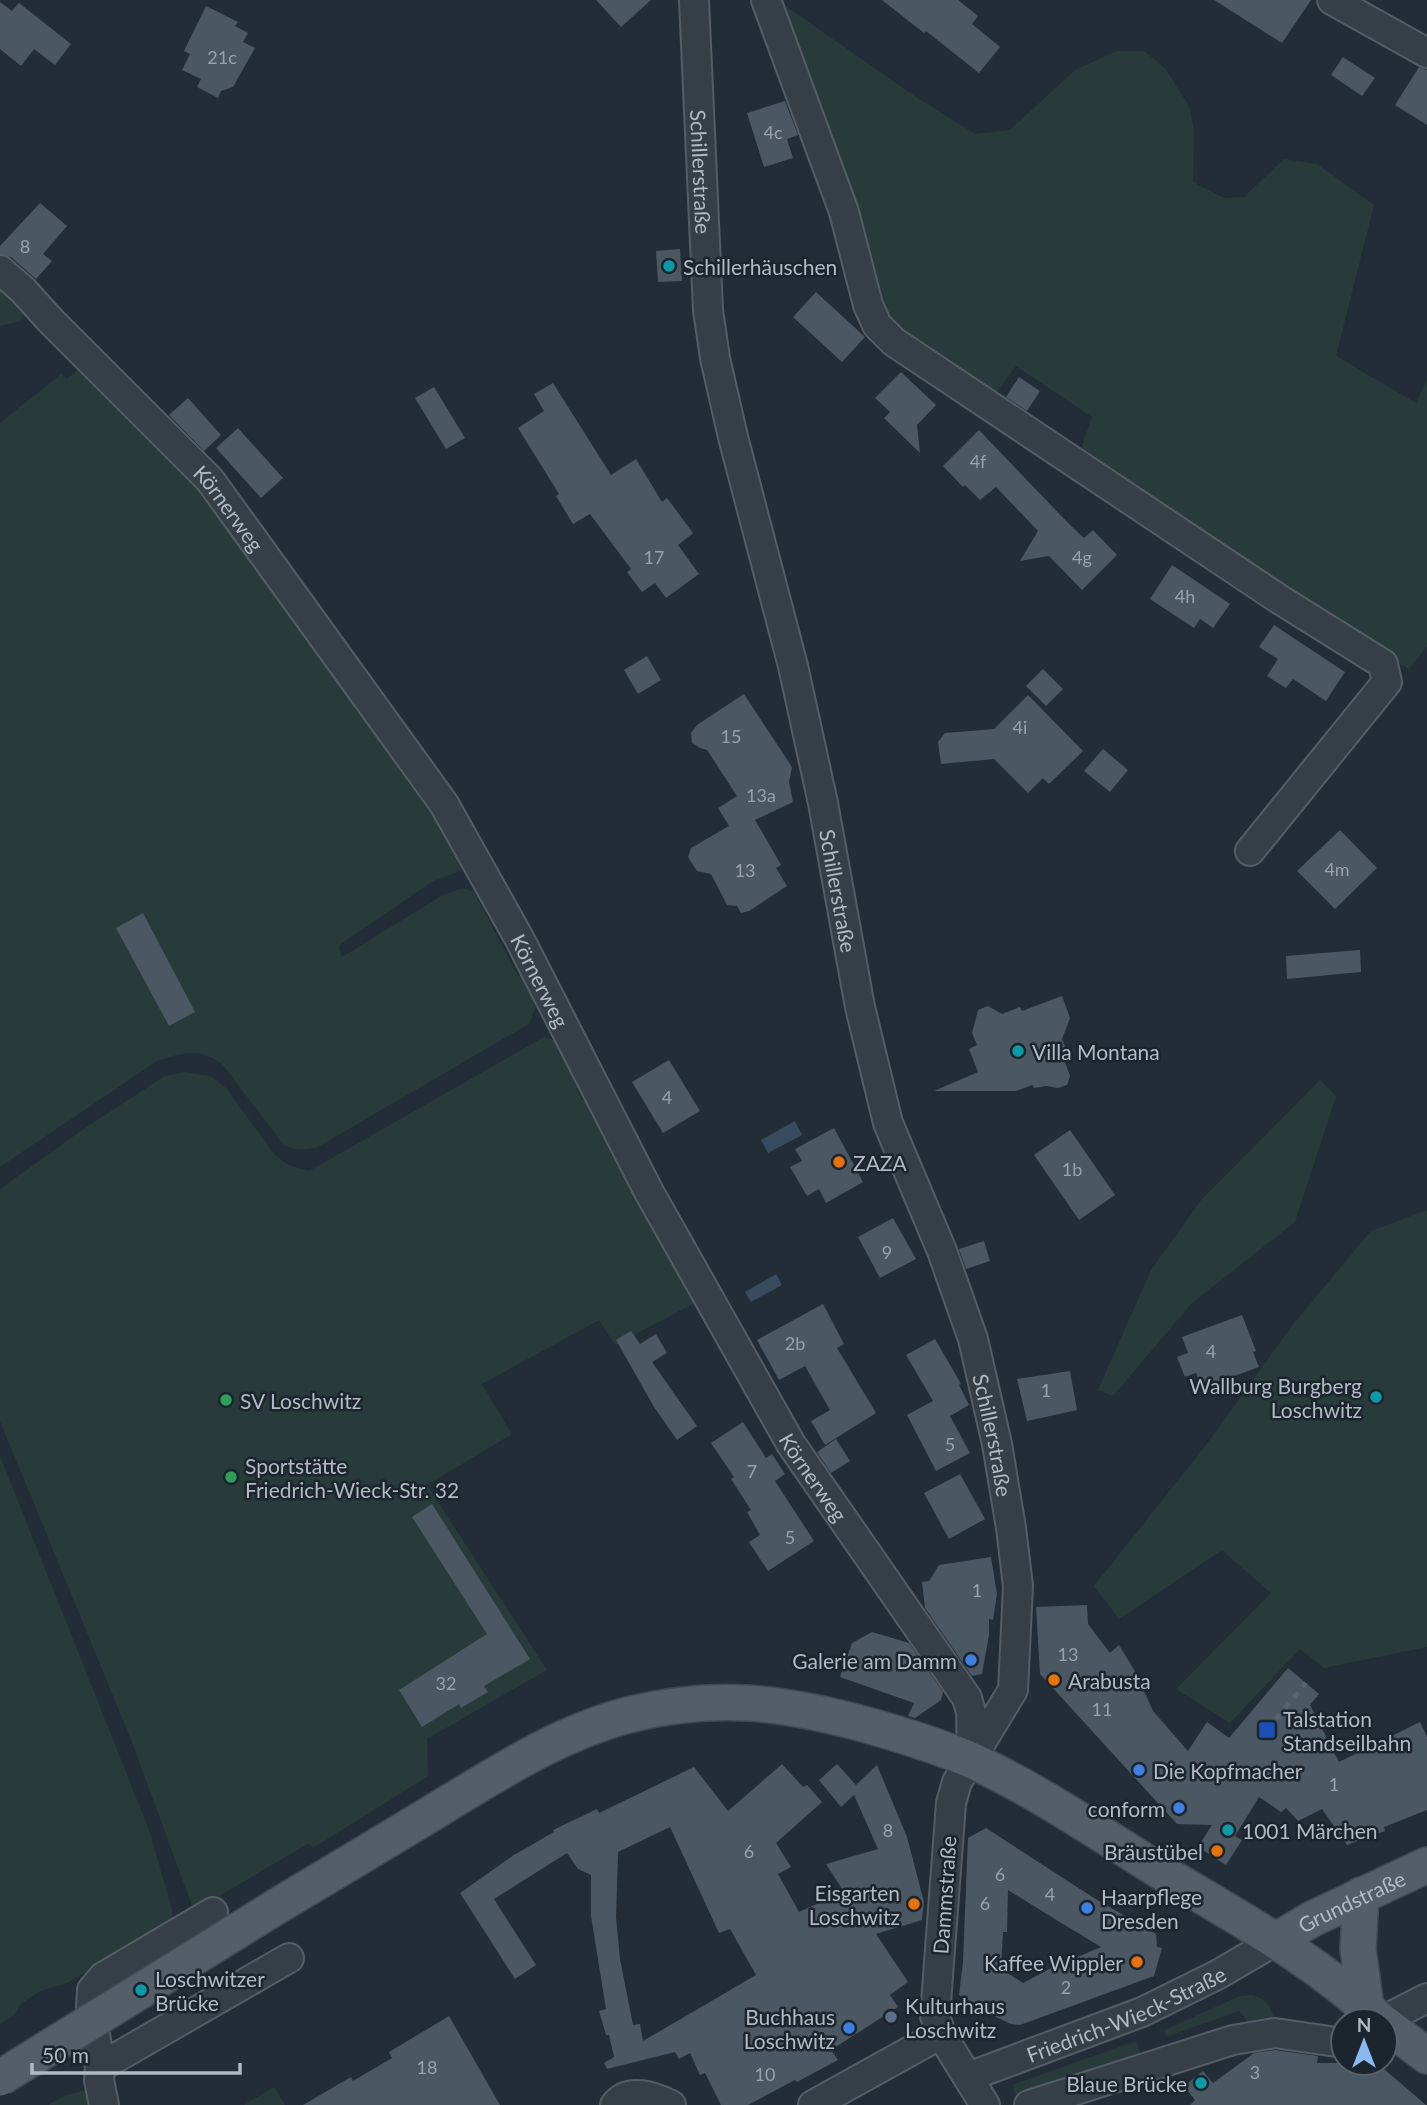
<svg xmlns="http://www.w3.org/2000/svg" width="1427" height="2105" viewBox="0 0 1427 2105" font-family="Lato,sans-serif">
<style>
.green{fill:#283b3a}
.water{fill:#394c5f}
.pier{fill:#232d37}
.building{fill:#4b5763;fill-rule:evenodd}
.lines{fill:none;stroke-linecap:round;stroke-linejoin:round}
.minor-casing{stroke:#545d66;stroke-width:32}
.major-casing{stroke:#404851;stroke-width:38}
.minor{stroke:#363f48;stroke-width:28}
.major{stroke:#545e68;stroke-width:35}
.rail{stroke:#59636f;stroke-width:5;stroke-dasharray:7 7;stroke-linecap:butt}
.major-bridge-casing{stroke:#404851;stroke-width:38;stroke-linecap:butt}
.major-bridge{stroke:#545e68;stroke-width:35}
.culture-dot{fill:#0f9aa8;stroke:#1c242d;stroke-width:2.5}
.food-dot{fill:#e8710a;stroke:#1c242d;stroke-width:2.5}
.leisure-dot{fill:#2e9e5b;stroke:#1c242d;stroke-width:2.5}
.shop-dot{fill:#3f7fe0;stroke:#1c242d;stroke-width:2.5}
.transit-dot{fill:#1a4fb4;stroke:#1c242d;stroke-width:2.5}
.service-dot{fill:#5c6f8a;stroke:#1c242d;stroke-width:2.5}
.labels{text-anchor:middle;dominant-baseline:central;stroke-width:5;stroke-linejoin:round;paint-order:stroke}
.number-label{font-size:18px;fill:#98a1ac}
.street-label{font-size:21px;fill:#b1bac4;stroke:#1c242d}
.poi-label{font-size:21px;fill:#b1bac4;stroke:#1c242d;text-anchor:start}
</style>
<rect width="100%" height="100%" fill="#232d37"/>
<path class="green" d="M 777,0 L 916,97 L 975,134 L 1010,130 L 1075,70 L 1117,51 L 1144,51 L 1165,68 L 1189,106 L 1194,130 L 1193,182 L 1224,198 L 1244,197 L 1284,159 L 1317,164 L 1374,205 L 1336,356 L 1416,403 L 1427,380 L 1427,646 L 1409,669 L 1281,590 L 1080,452 L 1092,417 L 1016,366 L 994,396 L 900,334 L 887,319 Z
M 0,288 L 24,313 L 21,321 L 0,326 Z
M 79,368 L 128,421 L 136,416 L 206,491 L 437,813 L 460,855 L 461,871 L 433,881 L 338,946 L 342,957 L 443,895 L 462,888 L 474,892 L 518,976 L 531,976 L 540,996 L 529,1024 L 316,1148 L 298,1150 L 284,1145 L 222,1064 C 198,1047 183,1053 157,1061 L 0,1167 L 0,423 L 61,374 L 67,379 Z
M 544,1037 L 559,1042 L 582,1076 L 576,1089 L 582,1100 L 598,1106 L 700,1300 L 615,1345 L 599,1320 L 482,1384 L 512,1434 L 427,1485 L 547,1670 L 427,1739 L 428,1776 L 313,1848 L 309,1843 L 194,1911 L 132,1742 L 0,1421 L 0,1189 L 85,1128 L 165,1076 L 186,1072 L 212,1077 L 226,1088 L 275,1155 L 288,1165 L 309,1171 Z
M 1320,1080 L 1336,1096 L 1295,1222 L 1192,1303 L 1113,1396 L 1098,1390 L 1151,1270 L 1202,1199 Z
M 1427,1210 L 1427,1647 L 1324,1668 L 1300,1649 L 1230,1723 L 1176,1689 L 1271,1593 L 1222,1550 L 1119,1619 L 1094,1586 L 1206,1445 L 1291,1327 L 1371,1231 Z
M 0,1456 L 149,1830 L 172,1909 L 172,1921 L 67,1983 L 40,1991 L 21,2004 L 14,2015 L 0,2024 Z
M 1252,1995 C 1266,1999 1270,2005 1274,2018 L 1248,2022 L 1239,2011 L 1166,2037 L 1164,2030 L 1240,1996 Z
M 1136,2041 L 1142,2057 L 1017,2098 L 1012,2085 Z
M 274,2087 L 285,2105 L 244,2105 Z
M 85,2090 L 94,2105 L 48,2105 L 64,2096 Z"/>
<path class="water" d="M 795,1121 L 802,1135 L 768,1153 L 761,1140 Z
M 776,1274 L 782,1285 L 751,1302 L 745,1292 Z"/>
<path class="pier" d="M 5,2027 L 41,2098 L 30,2105 L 0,2105 L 0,2031 Z"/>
<path class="building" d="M 596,0 L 651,0 L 621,27 Z
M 882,0 L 958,0 L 978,16 L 972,24 L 1000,47 L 979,73 L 926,31 L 924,33 Z
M 1214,0 L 1311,0 L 1282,43 Z
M 0,2 L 12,11 L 19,3 L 71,44 L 55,65 L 34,49 L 21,66 L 0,49 Z
M 206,6 L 238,22 L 235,26 L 248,33 L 243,42 L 255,48 L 233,87 L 221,91 L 218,98 L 197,87 L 201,79 L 182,70 L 190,54 L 184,51 Z
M 1343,57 L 1375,78 L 1362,96 L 1331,75 Z
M 1419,67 L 1427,70 L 1427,125 L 1395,105 Z
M 785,101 L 798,135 L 787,139 L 793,158 L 764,167 L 747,113 Z
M 40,203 L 67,226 L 43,254 L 52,261 L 36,279 L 11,257 L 0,254 L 0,246 Z
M 680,249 L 682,281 L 658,282 L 656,251 Z
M 816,292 L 865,337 L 842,362 L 793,317 Z
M 901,372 L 936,405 L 917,425 L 920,453 L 884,418 L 890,412 L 875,398 Z
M 1019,377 L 1040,391 L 1027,411 L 1006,397 Z
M 553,383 L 611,475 L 636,459 L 662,502 L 667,498 L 693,533 L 678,545 L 699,574 L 666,598 L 655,583 L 642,592 L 627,572 L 631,569 L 590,514 L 573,524 L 556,496 L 559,494 L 518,428 L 544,411 L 534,394 Z
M 434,387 L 465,438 L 446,449 L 415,398 Z
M 188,398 L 221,435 L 204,451 L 169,415 Z
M 238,428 L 283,478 L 261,498 L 216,448 Z
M 979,430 L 1070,525 L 1084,538 L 1093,530 L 1117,555 L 1082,590 L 1049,556 L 1020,561 L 1038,531 L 996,487 L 980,500 L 965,485 L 963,487 L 943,466 Z
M 1172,565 L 1230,604 L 1213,628 L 1200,619 L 1194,628 L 1150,599 Z
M 1274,625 L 1345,672 L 1326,701 L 1293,679 L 1286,688 L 1267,676 L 1278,659 L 1259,647 Z
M 647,656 L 661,680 L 638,694 L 624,670 Z
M 1043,669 L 1063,689 L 1046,706 L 1026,686 Z
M 744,694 L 792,767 L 789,782 L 793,802 L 755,820 L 781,865 L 776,868 L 787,886 L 749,911 L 741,913 L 737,906 L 727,905 L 711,874 L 697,871 L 688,857 L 691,848 L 729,826 L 718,808 L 737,796 L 707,750 L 700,748 L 692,743 L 691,733 L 697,725 Z
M 1028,695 L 1083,751 L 1049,784 L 1043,778 L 1028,793 L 994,759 L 941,764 L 938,742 L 945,733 L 994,729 Z
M 1103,749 L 1128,770 L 1110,792 L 1084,771 Z
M 1340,830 L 1377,868 L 1335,909 L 1297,871 Z
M 143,913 L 195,1012 L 169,1026 L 116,928 Z
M 1360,950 L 1361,972 L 1287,979 L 1286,956 Z
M 1062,996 L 1070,1018 L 1062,1039 L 1067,1052 L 1062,1054 L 1070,1076 L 1067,1085 L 1058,1088 L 1046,1086 L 1034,1088 L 1033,1085 L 1016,1091 L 934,1091 L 978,1072 L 969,1049 L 977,1045 L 972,1033 L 978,1010 L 988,1006 L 1002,1014 L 1020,1007 L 1022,1011 Z
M 669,1060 L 700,1111 L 663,1133 L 632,1082 Z
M 834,1128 L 863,1182 L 826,1203 L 819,1189 L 807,1196 L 790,1167 L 802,1161 L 795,1149 Z
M 1070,1130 L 1115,1195 L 1079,1220 L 1034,1155 Z
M 893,1218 L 916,1259 L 880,1278 L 858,1237 Z
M 984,1241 L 990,1261 L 966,1269 L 959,1249 Z
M 823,1304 L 844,1344 L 837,1348 L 876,1413 L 825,1445 L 811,1421 L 830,1410 L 805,1366 L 779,1380 L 757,1340 Z
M 1242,1315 L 1256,1351 L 1253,1352 L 1259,1367 L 1201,1388 L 1196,1373 L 1185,1377 L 1177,1357 L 1188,1353 L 1182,1337 Z
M 631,1331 L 640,1344 L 656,1334 L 667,1353 L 652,1362 L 697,1426 L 677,1440 L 654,1407 L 616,1340 Z
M 935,1339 L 961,1384 L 959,1385 L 969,1405 L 950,1416 L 970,1453 L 936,1471 L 907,1415 L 933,1401 L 906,1355 Z
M 1070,1371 L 1077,1410 L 1027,1421 L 1017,1379 Z
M 743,1422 L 766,1458 L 772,1454 L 785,1474 L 775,1481 L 814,1541 L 768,1571 L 749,1542 L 760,1535 L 747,1512 L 751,1510 L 731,1479 L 734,1477 L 711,1443 Z
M 836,1439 L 850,1461 L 831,1473 L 817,1452 Z
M 960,1474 L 985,1519 L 949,1539 L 924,1493 Z
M 432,1504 L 530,1659 L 484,1686 L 488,1692 L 461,1708 L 459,1704 L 422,1727 L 399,1690 L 487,1634 L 412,1517 Z
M 991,1557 L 997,1594 L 993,1620 L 989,1619 L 989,1635 L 982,1674 L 972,1676 L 925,1608 L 922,1582 L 929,1581 L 939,1565 Z
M 1087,1605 L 1088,1624 L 1110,1653 L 1119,1645 L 1136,1673 L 1153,1711 L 1188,1751 L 1207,1722 L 1229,1738 L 1288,1668 L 1319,1694 L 1310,1705 L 1339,1762 L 1420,1722 L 1427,1737 L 1427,1810 L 1384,1827 L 1385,1831 L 1347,1845 L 1322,1809 L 1298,1821 L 1286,1808 L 1281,1812 L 1259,1797 L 1235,1836 L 1242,1840 L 1226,1865 L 1198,1847 L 1212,1825 L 1177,1824 L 1040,1674 L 1036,1607 Z
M 872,1632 L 909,1643 L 943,1692 L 941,1700 L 915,1718 L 908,1716 L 914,1703 L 840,1677 L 852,1643 Z
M 782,1764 L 803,1787 L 807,1785 L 822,1802 L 776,1843 L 791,1867 L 778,1874 L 799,1912 L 844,1892 L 826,1864 L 878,1849 L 854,1795 L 841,1807 L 819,1780 L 837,1764 L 856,1785 L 877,1765 L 907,1837 L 924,1902 L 922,1920 L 876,1934 L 908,1982 L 890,1995 L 898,2007 L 831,2050 L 838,2060 L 797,2082 L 795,2080 L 748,2105 L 721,2105 L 705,2073 L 700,2075 L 690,2053 L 679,2059 L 675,2052 L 607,2069 L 604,2063 L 614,2057 L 609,2035 L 606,2035 L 599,2011 L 606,2009 L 591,1916 L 591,1875 L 578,1869 L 567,1853 L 494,1899 L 536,1965 L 515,1979 L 460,1893 L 514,1855 L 554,1832 L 553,1830 L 597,1809 L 599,1813 L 694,1767 L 728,1811 ZM 670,1827 L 719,1933 L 730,1929 L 756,1975 L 643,2041 L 640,2024 L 633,2025 L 620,1959 L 616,1917 L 618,1852 Z
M 986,1828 L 1094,1898 L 1156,1934 L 1157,1947 L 1162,1948 L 1154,1976 L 1020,2025 L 1011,2024 L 994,2016 L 959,1995 L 963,1962 L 968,1838 ZM 1008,1890 L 1063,1924 L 1101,1947 L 1051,1968 L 1023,1983 L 1001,1969 L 1003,1932 L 1007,1932 Z
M 449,2016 L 500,2105 L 303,2105 L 351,2077 L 353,2081 L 392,2058 L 389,2052 Z
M 1275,2050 L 1318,2056 L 1317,2063 L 1377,2063 L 1426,2105 L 1190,2105 L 1195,2100 L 1184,2086 L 1203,2071 L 1213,2083 L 1254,2053 Z"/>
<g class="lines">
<defs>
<g id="minor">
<path id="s1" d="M 694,0 L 708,310 L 715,358 L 733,437 L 793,666 L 823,803 L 860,1007 L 888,1123 L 942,1251 L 973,1339 L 997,1444 L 1011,1528 L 1018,1586 L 1013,1690 L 957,1782 L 951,1803 L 935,2016 L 941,2034 L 985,2105"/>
<path d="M 766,0 L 844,212 L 868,305 L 877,325 L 894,342 L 1279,599 L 1383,664 L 1387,682 L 1250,851"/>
<path d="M 1332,0 L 1427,53"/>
<path id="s2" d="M 0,270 L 23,290 L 50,320 L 210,480 L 444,804 L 519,938 L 649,1192 L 791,1444 L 967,1698 L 971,1712 L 972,1760"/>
<path d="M 1382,2021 L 1427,1998"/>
<path d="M 100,2067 L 289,1958"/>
<path id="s3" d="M 968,2077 L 1142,2012 L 1217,1975 L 1277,1940"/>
<path d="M 104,2105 L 99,2080 L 100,2067 L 91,2007 L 92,1990 L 103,1977 L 213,1912"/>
<path d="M 615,2105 C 629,2087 654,2097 671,2105"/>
<path d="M 813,2105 L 941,2034"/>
<path d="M 1029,2105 L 1233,2040 L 1275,2033 L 1343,2043"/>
</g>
<g id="major">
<path d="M 1361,1895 L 1358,1949 L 1366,2007"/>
<path d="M 279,1905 C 336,1871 393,1837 450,1802 C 506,1768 563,1732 628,1715 C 714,1693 783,1702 867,1725 C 902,1735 939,1746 973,1761 C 1038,1791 1099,1833 1160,1871 C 1237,1917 1315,1959 1381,2021"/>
<path id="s4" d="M 1277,1940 L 1312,1919 L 1427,1865"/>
<path d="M 1385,2024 L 1427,2056"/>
</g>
</defs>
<use href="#minor" class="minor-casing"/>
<use href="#major" class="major-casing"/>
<use href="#minor" class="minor"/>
<use href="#major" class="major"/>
<path class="rail" d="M 1267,1730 L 1306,1683"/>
<defs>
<path id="major-bridge" d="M 0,2078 L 279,1905"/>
</defs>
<use href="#major-bridge" class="major-bridge-casing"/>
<use href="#major-bridge" class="major-bridge"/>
</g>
<g class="culture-dot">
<circle cx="669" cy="266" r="7"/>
<circle cx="1018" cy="1051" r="7"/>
<circle cx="1376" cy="1397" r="7"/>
<circle cx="1228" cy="1830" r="7"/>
<circle cx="141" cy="1990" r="7"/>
<circle cx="1201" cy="2083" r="7"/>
</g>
<g class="food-dot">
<circle cx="839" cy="1162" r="7"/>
<circle cx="1054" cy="1680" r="7"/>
<circle cx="1217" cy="1851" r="7"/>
<circle cx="914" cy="1904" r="7"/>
<circle cx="1137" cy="1962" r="7"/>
</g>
<g class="leisure-dot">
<circle cx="226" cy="1400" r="7"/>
<circle cx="231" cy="1477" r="7"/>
</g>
<g class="shop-dot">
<circle cx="971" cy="1660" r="7"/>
<circle cx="1139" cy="1770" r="7"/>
<circle cx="1179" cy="1808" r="7"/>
<circle cx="1087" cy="1908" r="7"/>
<circle cx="849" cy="2028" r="7"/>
</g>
<rect class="transit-dot" x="1258" y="1721" width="18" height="18" rx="3.5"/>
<circle class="service-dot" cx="891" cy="2017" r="7"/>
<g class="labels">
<g class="number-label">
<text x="222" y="57">21c</text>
<text x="773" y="132">4c</text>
<text x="25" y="246">8</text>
<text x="978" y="461">4f</text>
<text x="654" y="557">17</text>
<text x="1082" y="557">4g</text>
<text x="1185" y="596">4h</text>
<text x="1020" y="727">4i</text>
<text x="731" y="736">15</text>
<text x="761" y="795">13a</text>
<text x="1337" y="869">4m</text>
<text x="745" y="870">13</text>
<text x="667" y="1097">4</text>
<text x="1072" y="1169">1b</text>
<text x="887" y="1252">9</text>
<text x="795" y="1343">2b</text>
<text x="1211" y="1351">4</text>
<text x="1046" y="1390">1</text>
<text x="950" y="1444">5</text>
<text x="752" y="1471">7</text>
<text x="790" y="1537">5</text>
<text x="977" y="1590">1</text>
<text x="1068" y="1654">13</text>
<text x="446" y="1683">32</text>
<text x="1102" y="1709">11</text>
<text x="1334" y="1784">1</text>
<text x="888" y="1830">8</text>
<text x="749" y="1851">6</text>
<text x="1000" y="1874">6</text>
<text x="1050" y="1894">4</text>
<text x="985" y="1903">6</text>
<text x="1066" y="1987">2</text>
<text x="427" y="2067">18</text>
<text x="1255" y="2072">3</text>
<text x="765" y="2074">10</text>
</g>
<g class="street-label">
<text stroke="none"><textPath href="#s1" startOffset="172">Schillerstraße</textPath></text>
<text stroke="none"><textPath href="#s2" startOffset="331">Körnerweg</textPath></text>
<text stroke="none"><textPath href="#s1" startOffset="906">Schillerstraße</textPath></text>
<text stroke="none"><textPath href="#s2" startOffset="898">Körnerweg</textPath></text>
<text stroke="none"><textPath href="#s1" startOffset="1474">Schillerstraße</textPath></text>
<text stroke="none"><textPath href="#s2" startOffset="1465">Körnerweg</textPath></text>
<text transform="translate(944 1895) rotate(-86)">Dammstraße</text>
<text stroke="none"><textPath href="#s4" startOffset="84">Grundstraße</textPath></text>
<text stroke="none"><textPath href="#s3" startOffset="170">Friedrich-Wieck-Straße</textPath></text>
</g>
<g class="poi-label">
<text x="683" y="266">Schillerhäuschen</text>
<text x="1032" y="1051">Villa Montana</text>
<text x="853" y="1162">ZAZA</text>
<text x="1362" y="1385" text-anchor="end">Wallburg Burgberg<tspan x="1362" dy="24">Loschwitz</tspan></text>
<text x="240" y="1400">SV Loschwitz</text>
<text x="245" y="1465">Sportstätte<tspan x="245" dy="24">Friedrich-Wieck-Str. 32</tspan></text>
<text x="957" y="1660" text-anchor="end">Galerie am Damm</text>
<text x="1068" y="1680">Arabusta</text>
<text x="1283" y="1718">Talstation<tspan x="1283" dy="24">Standseilbahn</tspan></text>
<text x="1153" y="1770">Die Kopfmacher</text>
<text x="1165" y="1808" text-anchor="end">conform</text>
<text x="1242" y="1830">1001 Märchen</text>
<text x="1203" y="1851" text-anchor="end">Bräustübel</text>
<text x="900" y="1892" text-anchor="end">Eisgarten<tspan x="900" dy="24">Loschwitz</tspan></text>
<text x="1101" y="1896">Haarpflege<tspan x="1101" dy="24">Dresden</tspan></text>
<text x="1123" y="1962" text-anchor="end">Kaffee Wippler</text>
<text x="155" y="1978">Loschwitzer<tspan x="155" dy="24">Brücke</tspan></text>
<text x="905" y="2005">Kulturhaus<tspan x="905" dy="24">Loschwitz</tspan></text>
<text x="835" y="2016" text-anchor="end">Buchhaus<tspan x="835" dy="24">Loschwitz</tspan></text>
<text x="1187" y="2083" text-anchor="end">Blaue Brücke</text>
</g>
</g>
<g transform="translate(1364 2042)"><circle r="33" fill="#1c242d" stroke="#586069" stroke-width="2"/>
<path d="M0-5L12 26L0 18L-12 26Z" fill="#8bb8ef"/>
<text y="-10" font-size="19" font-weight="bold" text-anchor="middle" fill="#b1bac4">N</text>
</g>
<path d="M32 2063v10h208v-10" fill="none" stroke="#b1bac4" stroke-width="3.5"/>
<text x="42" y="2063" font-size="21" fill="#b1bac4" stroke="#1c242d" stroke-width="5" paint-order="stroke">50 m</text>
</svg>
